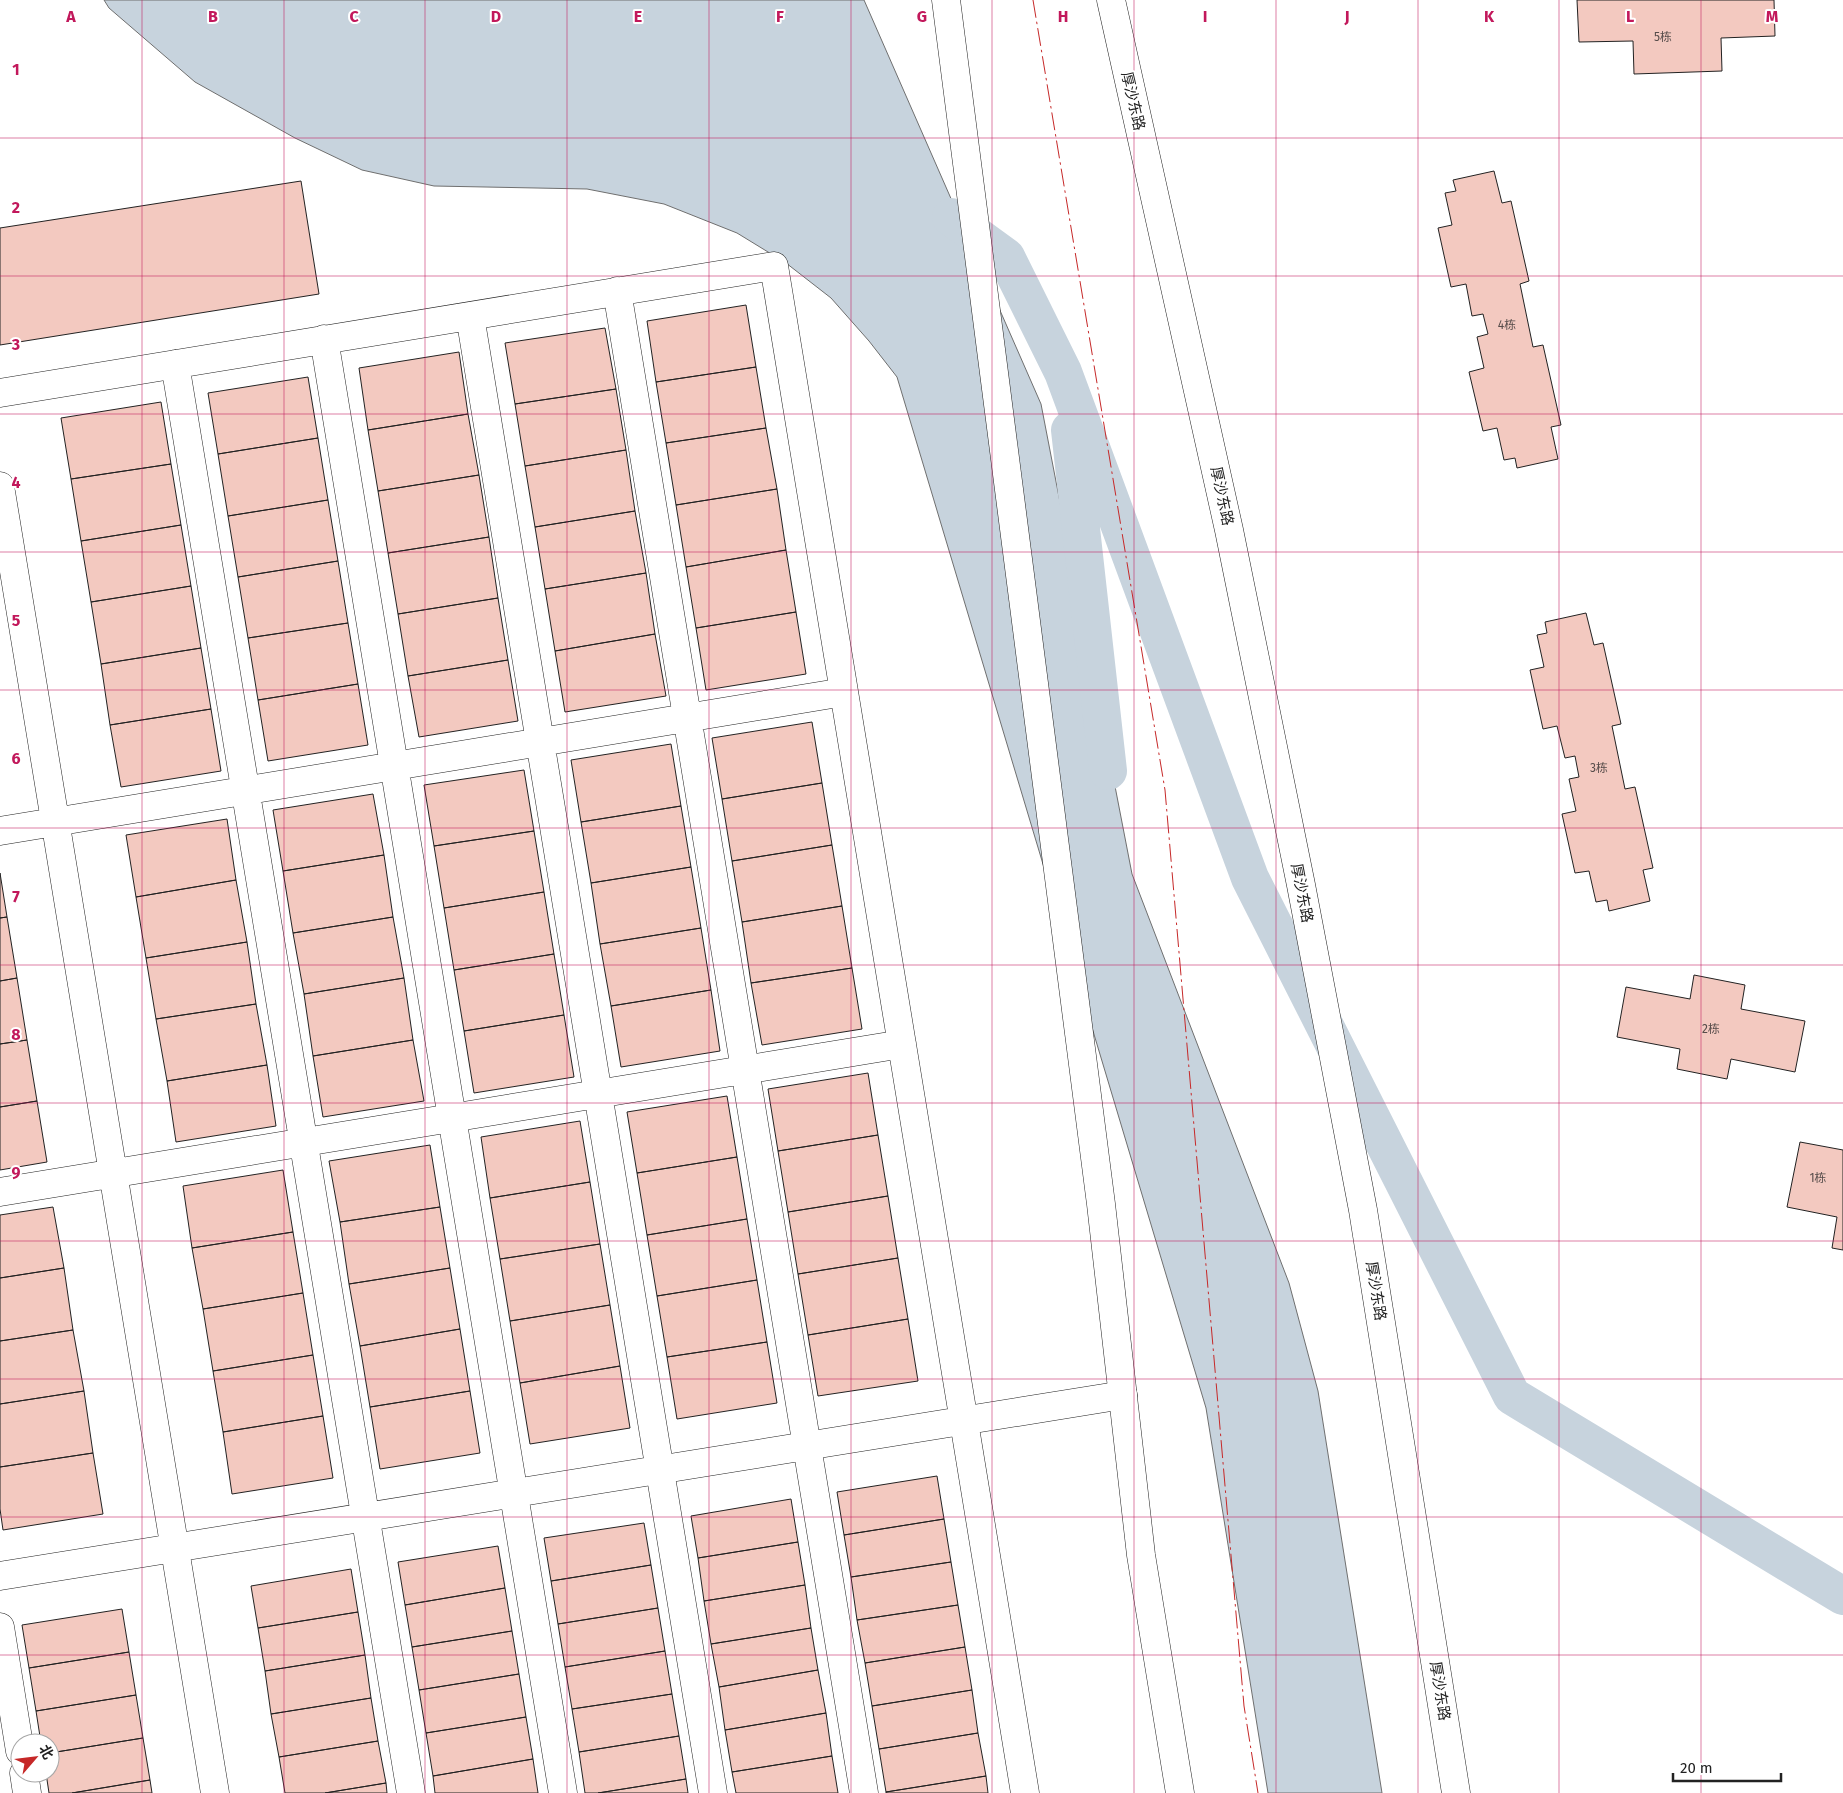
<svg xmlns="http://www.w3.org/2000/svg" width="1843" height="1793" viewBox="0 0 1843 1793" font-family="'Fira Sans','Noto Sans SC',sans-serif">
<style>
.water{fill:#c7d3dd;stroke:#6f6f6f}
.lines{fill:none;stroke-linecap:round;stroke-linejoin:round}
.canal{stroke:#c7d3dd;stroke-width:38}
.building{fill:#f3c9c0;stroke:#222}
.minor-casing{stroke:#222;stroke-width:29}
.major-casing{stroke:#222;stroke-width:29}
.minor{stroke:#fff;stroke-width:28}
.major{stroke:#fff;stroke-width:28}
.power{stroke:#c62828;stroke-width:1;stroke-dasharray:18 4 2.5 4;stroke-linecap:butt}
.grid{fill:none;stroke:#c2185b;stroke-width:1;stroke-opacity:0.55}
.labels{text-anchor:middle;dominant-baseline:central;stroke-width:4;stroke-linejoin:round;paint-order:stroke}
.number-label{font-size:12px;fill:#564c4a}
.street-label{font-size:15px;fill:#222;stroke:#fff}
.grid-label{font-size:16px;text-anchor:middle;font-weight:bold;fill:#c2185b;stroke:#fff;stroke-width:4;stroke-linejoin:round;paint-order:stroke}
</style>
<rect width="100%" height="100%" fill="#fff"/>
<path class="water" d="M 104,0 L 864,0 L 1041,404 L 1132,874 L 1289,1283 L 1318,1391 L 1382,1793 L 1268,1793 L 1206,1408 L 897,377 L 869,341 L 831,298 L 786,263 L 737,233 L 664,204 L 587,189 L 434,186 L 362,170 L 295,138 L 195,82 L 109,8 Z"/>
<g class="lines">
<path class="canal" d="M 951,217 L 1006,257 L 1063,372 L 1250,878 L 1512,1396 L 1843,1596
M 1070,430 L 1108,771"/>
</g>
<path class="building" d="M 1577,0 L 1774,0 L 1775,36 L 1721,38 L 1722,71 L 1634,74 L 1633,41 L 1579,42 Z
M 1494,171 L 1502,203 L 1511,201 L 1529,281 L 1520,284 L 1533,347 L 1543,345 L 1561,425 L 1551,427 L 1558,459 L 1517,468 L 1515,458 L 1504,460 L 1497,428 L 1483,431 L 1469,372 L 1484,368 L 1477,337 L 1488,334 L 1483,314 L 1472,316 L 1466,284 L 1451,287 L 1438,228 L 1452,225 L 1445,193 L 1456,191 L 1453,180 Z
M 301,181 L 319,294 L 0,345 L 0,228 Z
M 746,305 L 756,367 L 656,382 L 647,321 Z
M 605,328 L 616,389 L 515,404 L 505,343 Z
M 459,352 L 468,414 L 368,430 L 359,368 Z
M 756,367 L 766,428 L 666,443 L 656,382 Z
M 308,377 L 318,438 L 218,454 L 208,393 Z
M 616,389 L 626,450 L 525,466 L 515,404 Z
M 161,402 L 171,464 L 71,479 L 61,418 Z
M 468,414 L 479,475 L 378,491 L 368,430 Z
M 766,428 L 777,489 L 676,505 L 666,443 Z
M 318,438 L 328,500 L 228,516 L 218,454 Z
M 626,450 L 635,511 L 535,527 L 525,466 Z
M 171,464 L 181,525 L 81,541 L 71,479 Z
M 479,475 L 489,537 L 388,553 L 378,491 Z
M 777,489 L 786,550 L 686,567 L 676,505 Z
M 328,500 L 338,561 L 238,577 L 228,516 Z
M 635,511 L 646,573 L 545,589 L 535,527 Z
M 181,525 L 191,586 L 91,602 L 81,541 Z
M 489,537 L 498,598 L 398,614 L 388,553 Z
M 786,550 L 796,612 L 696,628 L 686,567 Z
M 338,561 L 348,623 L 248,638 L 238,577 Z
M 646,573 L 655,634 L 555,651 L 545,589 Z
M 191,586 L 201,648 L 101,664 L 91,602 Z
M 498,598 L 508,660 L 408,676 L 398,614 Z
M 796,612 L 806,674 L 706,690 L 696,628 Z
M 1586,613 L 1594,645 L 1603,643 L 1621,724 L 1612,726 L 1625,789 L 1635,787 L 1653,868 L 1643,870 L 1650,901 L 1609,911 L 1607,900 L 1596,902 L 1589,871 L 1575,873 L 1562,814 L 1576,811 L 1569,779 L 1579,777 L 1575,756 L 1565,758 L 1557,726 L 1543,729 L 1530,670 L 1544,667 L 1537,635 L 1547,633 L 1545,622 Z
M 348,623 L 358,684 L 258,700 L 248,638 Z
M 655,634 L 666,696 L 565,712 L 555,651 Z
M 201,648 L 211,709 L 110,725 L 101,664 Z
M 508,660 L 518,721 L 419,737 L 408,676 Z
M 358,684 L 368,745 L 268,761 L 258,700 Z
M 211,709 L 221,771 L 121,787 L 110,725 Z
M 812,722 L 822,783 L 722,799 L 712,738 Z
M 671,744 L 681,806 L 581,822 L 571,760 Z
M 524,770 L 534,831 L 434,846 L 424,785 Z
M 822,783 L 832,845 L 732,861 L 722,799 Z
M 373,794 L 384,855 L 283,871 L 273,810 Z
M 681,806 L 691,867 L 591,883 L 581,822 Z
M 227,819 L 236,880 L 136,897 L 126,835 Z
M 534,831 L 544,892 L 444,908 L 434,846 Z
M 832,845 L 842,906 L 742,922 L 732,861 Z
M 384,855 L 393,917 L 293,933 L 283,871 Z
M 691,867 L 701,928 L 600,944 L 591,883 Z
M 0,873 L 7,917 L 0,918 Z
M 236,880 L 247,942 L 146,958 L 136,897 Z
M 544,892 L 554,954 L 454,970 L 444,908 Z
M 842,906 L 852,968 L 751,983 L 742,922 Z
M 7,917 L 17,978 L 0,981 L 0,918 Z
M 393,917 L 404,978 L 304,994 L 293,933 Z
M 701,928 L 711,990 L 611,1006 L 600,944 Z
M 247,942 L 256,1004 L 156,1019 L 146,958 Z
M 554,954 L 564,1015 L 464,1031 L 454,970 Z
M 852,968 L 862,1029 L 762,1045 L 751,983 Z
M 1694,975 L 1745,985 L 1741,1009 L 1805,1021 L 1795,1072 L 1731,1059 L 1727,1079 L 1677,1069 L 1680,1049 L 1617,1037 L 1626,987 L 1690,999 Z
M 17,978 L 27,1040 L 0,1044 L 0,981 Z
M 404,978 L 413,1040 L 313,1056 L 304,994 Z
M 711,990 L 720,1051 L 621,1067 L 611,1006 Z
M 256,1004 L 267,1065 L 167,1081 L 156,1019 Z
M 564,1015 L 574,1077 L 474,1093 L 464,1031 Z
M 27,1040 L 37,1101 L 0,1107 L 0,1044 Z
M 413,1040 L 424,1101 L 323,1117 L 313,1056 Z
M 267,1065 L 276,1126 L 176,1142 L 167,1081 Z
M 868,1073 L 878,1135 L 778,1151 L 768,1089 Z
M 727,1096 L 737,1157 L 637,1173 L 627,1112 Z
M 37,1101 L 47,1162 L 0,1170 L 0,1107 Z
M 580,1121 L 590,1182 L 490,1198 L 481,1137 Z
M 878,1135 L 888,1196 L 788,1212 L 778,1151 Z
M 1800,1142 L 1843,1150 L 1843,1250 L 1832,1248 L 1837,1217 L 1787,1207 Z
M 430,1145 L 440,1207 L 340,1222 L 329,1161 Z
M 737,1157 L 747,1219 L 647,1235 L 637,1173 Z
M 283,1170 L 293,1232 L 192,1248 L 183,1186 Z
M 590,1182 L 600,1244 L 500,1259 L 490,1198 Z
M 888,1196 L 898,1258 L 798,1274 L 788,1212 Z
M 53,1207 L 64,1268 L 0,1278 L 0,1215 Z
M 440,1207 L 450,1268 L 349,1284 L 340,1222 Z
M 747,1219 L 757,1280 L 657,1296 L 647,1235 Z
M 293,1232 L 303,1293 L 203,1309 L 192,1248 Z
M 600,1244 L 610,1305 L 510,1321 L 500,1259 Z
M 898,1258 L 908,1319 L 808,1335 L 798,1274 Z
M 64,1268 L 73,1330 L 0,1341 L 0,1278 Z
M 450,1268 L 460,1329 L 360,1346 L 349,1284 Z
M 757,1280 L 767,1342 L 667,1357 L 657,1296 Z
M 303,1293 L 313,1355 L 213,1371 L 203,1309 Z
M 610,1305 L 620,1366 L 520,1383 L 510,1321 Z
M 908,1319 L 918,1381 L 818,1396 L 808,1335 Z
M 460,1329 L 470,1391 L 370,1407 L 360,1346 Z
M 73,1330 L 84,1391 L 0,1404 L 0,1341 Z
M 767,1342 L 777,1403 L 677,1419 L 667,1357 Z
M 313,1355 L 323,1416 L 223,1432 L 213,1371 Z
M 620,1366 L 630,1428 L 530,1444 L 520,1383 Z
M 84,1391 L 93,1453 L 0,1467 L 0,1404 Z
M 470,1391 L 480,1453 L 380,1469 L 370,1407 Z
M 323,1416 L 333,1478 L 232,1494 L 223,1432 Z
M 93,1453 L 103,1514 L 3,1530 L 0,1509 L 0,1467 Z
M 937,1476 L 944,1519 L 844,1535 L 837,1492 Z
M 791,1499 L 798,1542 L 698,1558 L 691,1516 Z
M 944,1519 L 951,1562 L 851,1577 L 844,1535 Z
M 644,1523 L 651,1565 L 551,1581 L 544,1538 Z
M 798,1542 L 805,1585 L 704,1601 L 698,1558 Z
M 498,1546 L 505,1588 L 405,1605 L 398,1562 Z
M 951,1562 L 958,1605 L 857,1620 L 851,1577 Z
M 651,1565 L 658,1608 L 558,1624 L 551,1581 Z
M 351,1569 L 358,1612 L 258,1628 L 251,1586 Z
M 805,1585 L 811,1628 L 711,1644 L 704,1601 Z
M 505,1588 L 512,1631 L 412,1647 L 405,1605 Z
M 958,1605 L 965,1647 L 865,1663 L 857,1620 Z
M 658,1608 L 665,1651 L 565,1667 L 558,1624 Z
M 122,1609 L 129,1652 L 29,1668 L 22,1625 Z
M 358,1612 L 365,1655 L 265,1671 L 258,1628 Z
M 811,1628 L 818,1670 L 719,1687 L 711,1644 Z
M 512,1631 L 519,1674 L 419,1690 L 412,1647 Z
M 965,1647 L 972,1690 L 872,1706 L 865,1663 Z
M 665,1651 L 672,1694 L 572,1709 L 565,1667 Z
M 129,1652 L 136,1695 L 36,1711 L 29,1668 Z
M 365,1655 L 371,1698 L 271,1714 L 265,1671 Z
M 818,1670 L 826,1713 L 725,1730 L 719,1687 Z
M 519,1674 L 526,1717 L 426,1733 L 419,1690 Z
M 972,1690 L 978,1733 L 879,1749 L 872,1706 Z
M 672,1694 L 679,1736 L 579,1752 L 572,1709 Z
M 136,1695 L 143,1738 L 50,1753 L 50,1743 L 41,1743 L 36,1711 Z
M 371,1698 L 378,1741 L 279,1757 L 271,1714 Z
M 826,1713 L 832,1756 L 732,1772 L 725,1730 Z
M 526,1717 L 533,1759 L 433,1776 L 426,1733 Z
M 978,1733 L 986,1776 L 886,1792 L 879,1749 Z
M 679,1736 L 686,1779 L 598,1793 L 585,1793 L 579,1752 Z
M 143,1738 L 150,1780 L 72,1793 L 49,1793 L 46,1773 L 50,1773 L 50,1753 Z
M 378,1741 L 386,1783 L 325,1793 L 285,1793 L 279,1757 Z
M 832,1756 L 838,1793 L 736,1793 L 732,1772 Z
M 533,1759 L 538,1793 L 435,1793 L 433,1776 Z
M 986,1776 L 988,1793 L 886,1793 L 886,1792 Z
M 686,1779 L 688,1793 L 598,1793 Z
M 150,1780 L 152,1793 L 72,1793 Z
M 386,1783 L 387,1793 L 325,1793 Z"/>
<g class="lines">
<defs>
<path id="minor" d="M 617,291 L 864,1793
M 470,316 L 713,1793
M 324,339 L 563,1793
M 175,364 L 411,1793
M 0,393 L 774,266 L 1025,1793
M 0,486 L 215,1793
M 0,831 L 844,692
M 0,1192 L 902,1044
M 0,1576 L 1123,1395
M 0,1627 L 20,1751
M 24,1773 L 27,1793"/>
<path id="major" d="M 946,0 L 1101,1204 L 1141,1555 L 1180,1793
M 1111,0 L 1229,530 L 1301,885 L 1363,1210 L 1456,1793"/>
</defs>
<use href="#minor" class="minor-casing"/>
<use href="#major" class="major-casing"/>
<use href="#minor" class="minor"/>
<use href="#major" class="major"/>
<path class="power" d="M 1033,0 L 1165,790 L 1244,1706 L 1258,1793"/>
</g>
<path class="grid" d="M 142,0 L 142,1793M 284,0 L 284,1793M 425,0 L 425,1793M 567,0 L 567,1793M 709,0 L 709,1793M 851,0 L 851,1793M 992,0 L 992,1793M 1134,0 L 1134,1793M 1276,0 L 1276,1793M 1418,0 L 1418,1793M 1559,0 L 1559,1793M 1701,0 L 1701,1793M 0,138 L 1843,138M 0,276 L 1843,276M 0,414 L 1843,414M 0,552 L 1843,552M 0,690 L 1843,690M 0,828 L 1843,828M 0,965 L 1843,965M 0,1103 L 1843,1103M 0,1241 L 1843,1241M 0,1379 L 1843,1379M 0,1517 L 1843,1517M 0,1655 L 1843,1655"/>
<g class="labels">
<g class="number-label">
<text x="1663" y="37">5栋</text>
<text x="1507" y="325">4栋</text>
<text x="1599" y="768">3栋</text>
<text x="1711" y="1029">2栋</text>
<text x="1818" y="1178">1栋</text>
</g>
<g class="street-label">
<text transform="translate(1133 101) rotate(77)">厚沙东路</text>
<text transform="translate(1222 496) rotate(78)">厚沙东路</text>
<text transform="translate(1302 893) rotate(79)">厚沙东路</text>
<text transform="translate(1376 1291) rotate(81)">厚沙东路</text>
<text transform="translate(1440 1691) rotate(81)">厚沙东路</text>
</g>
</g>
<g class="grid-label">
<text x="71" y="22">A</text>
<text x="213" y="22">B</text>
<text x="354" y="22">C</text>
<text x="496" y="22">D</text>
<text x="638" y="22">E</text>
<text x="780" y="22">F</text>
<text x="922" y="22">G</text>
<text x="1063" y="22">H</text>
<text x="1205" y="22">I</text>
<text x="1347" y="22">J</text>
<text x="1489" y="22">K</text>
<text x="1630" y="22">L</text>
<text x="1772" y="22">M</text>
<text x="16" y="75">1</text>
<text x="16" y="213">2</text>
<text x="16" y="350">3</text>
<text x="16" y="488">4</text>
<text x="16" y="626">5</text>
<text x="16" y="764">6</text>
<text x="16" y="902">7</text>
<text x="16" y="1040">8</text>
<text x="16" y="1178">9</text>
</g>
<g transform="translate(35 1758) rotate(62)"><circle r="24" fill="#ffffff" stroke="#a7a7a7"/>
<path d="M0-4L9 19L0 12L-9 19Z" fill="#c62828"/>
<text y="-8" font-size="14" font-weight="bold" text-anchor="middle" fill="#222222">北</text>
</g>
<path d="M1673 1773v8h108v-8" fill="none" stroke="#222222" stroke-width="2.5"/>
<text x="1680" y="1773" font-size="15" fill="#222222" stroke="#ffffff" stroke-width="4" paint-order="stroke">20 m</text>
</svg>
